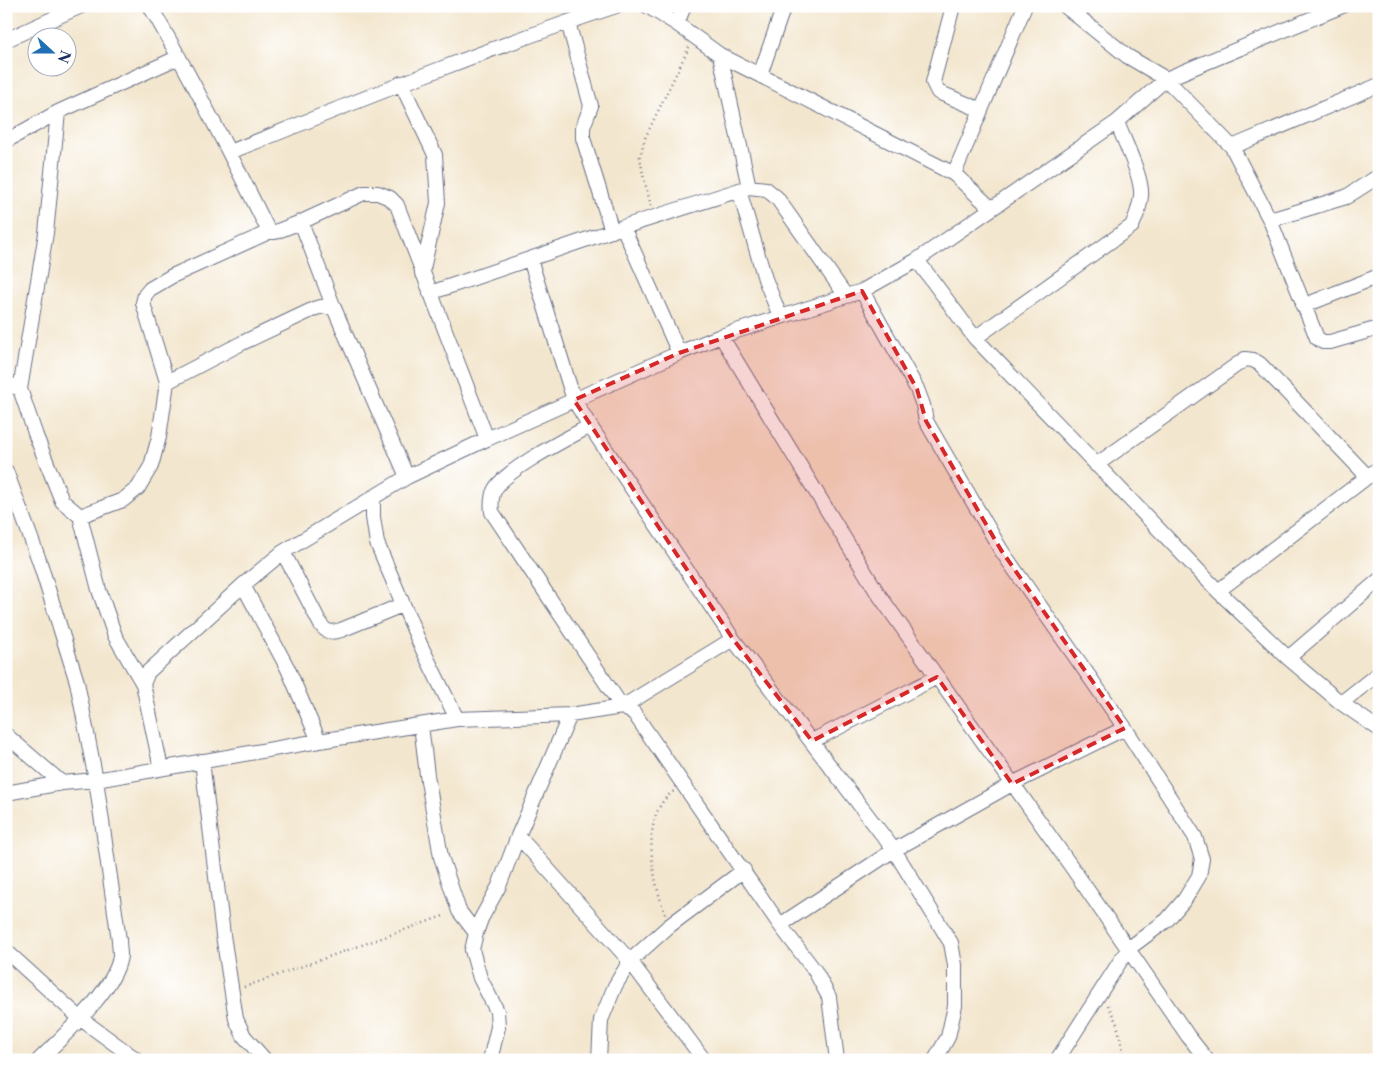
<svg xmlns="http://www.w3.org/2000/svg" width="1385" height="1066" viewBox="0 0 1385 1066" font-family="'Libre Caslon Text',serif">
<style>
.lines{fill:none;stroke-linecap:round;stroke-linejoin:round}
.street-casing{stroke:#676f85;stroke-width:16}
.path{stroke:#676f85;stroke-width:2.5;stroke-dasharray:1 4;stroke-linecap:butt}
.street{stroke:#fff;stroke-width:14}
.marked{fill:#d62828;fill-opacity:0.2;stroke:#d62828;stroke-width:4;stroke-dasharray:10 6;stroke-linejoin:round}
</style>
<rect width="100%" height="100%" fill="#fff"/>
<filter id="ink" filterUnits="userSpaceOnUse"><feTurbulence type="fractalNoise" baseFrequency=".02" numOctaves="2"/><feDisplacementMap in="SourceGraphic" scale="10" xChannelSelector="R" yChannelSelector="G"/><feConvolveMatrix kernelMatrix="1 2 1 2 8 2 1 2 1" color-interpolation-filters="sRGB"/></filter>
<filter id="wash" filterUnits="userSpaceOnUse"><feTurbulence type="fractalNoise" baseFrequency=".0096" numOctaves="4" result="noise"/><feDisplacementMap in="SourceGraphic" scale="20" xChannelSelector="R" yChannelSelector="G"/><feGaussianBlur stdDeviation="1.12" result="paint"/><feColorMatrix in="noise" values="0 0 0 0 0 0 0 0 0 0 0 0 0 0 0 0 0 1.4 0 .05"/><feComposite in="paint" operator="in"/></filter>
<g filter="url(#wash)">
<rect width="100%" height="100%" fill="#f3e6ce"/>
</g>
<g filter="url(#ink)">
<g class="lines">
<defs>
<path id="street" d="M 150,6 C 193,80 231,155 269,232
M 647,6 L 677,24 L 720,55 L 954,174 L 991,208
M 953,6 L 933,82 L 938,92 L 981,110
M 1065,6 L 1127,56 L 1166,79 L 1232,147 L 1270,220 L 1317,338 L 1323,342 L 1330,342 L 1372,330 L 1379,330
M 568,22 L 591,106 L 583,127 L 583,138 L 612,231
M 677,24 L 684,6
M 6,40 L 81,6
M 720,55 L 749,187
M 760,75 L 784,6
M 401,83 L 435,155 L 438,203 L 422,273
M 58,112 L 46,233 L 20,389 L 36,436 L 62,501 L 80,516 L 99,590 L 115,636 L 143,684 L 161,768
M 6,141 L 58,112 L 179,57
M 1232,147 L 1379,85
M 230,152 C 358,101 485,49 616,6
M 954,174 L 1025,6
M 739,190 L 765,279 L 780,316
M 1270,220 L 1346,197 L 1379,176
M 301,222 L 334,308 L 407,477
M 623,227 L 679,353
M 530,259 L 574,400 L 590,426 L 733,639 L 894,850 L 951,943 L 955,965 L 955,1006 L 948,1037 L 935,1060
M 917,260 L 975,338 L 1218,591 L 1288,658 L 1341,703 L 1379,729
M 862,291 L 917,389 L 923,405 L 926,421 L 1001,550 L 1125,728 L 1195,837 L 1202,859 L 1199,876 L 1185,899 L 1167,920 L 1128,949 L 1057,1060
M 430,293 L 623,227 L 749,187 L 766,189 L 777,198 L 846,296
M 1303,306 L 1379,276
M 721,336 L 877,592 L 1073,869 L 1188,1036 L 1207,1060
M 975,338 L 1132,226 C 1136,217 1140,207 1141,196 C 1143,178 1124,141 1117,122
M 167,382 L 242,343 L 316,308 L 326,306 L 334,308
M 6,383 L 20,389
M 590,426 C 566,439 508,468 495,489 C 491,496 491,503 492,512 L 622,707 L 634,713 L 780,925 L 815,971 L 829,997 L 837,1060
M 1096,465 L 1245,359 L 1253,360 L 1260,364 L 1368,477
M 6,471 L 39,560 L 77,682 L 96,780 L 119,940 C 119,945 120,950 120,956 C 116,989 62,1037 39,1060
M 373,497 L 373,517 L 377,543 L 420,644 L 457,719
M 80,516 L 123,500 L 138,488 L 151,466 L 159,437 L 167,382 L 143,303 L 145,295 L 150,289 L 172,276 L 269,232 L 275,232 L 301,222 L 364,193 L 378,193 L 390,198 L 397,205 L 487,439
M 283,552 L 321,625 C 327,633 332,633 341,630 L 402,605
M 243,585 L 288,669 L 319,741
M 1218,591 L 1379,468
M 1288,658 L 1379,580
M 143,684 L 148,672 L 243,585 L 283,552 L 407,477 L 487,439 L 679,353 L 721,336 L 862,291 L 917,260 L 1117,122 L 1166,79 L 1342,6
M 1341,703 L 1379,673
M 421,725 L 427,775 L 441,857 L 459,911 L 476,933
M 6,735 L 62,783
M 812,741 L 937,677
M 202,761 L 223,935 L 236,1019 L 244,1036 L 265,1060
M 6,793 L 62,783 L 96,780 L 319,741 L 457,719 L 570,715 L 622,707 L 733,639
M 518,836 L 630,961 L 704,1060
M 780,925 L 894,850 L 1012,784 L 1125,728
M 6,951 L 81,1019 L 137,1060
M 490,1060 L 498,1027 L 497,1011 L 480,978 L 472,950 L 476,933 L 481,919 L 499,886 L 518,836 L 570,715
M 599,1060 L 601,1020 L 615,986 L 630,961 L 669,926 L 744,870"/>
</defs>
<use href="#street" class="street-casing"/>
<path class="path" d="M 651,206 L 643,175 L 640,157 L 645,138 L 689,47
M 665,914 C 653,880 638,815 674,791
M 244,987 L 446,915
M 1108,1005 L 1117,1024 L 1125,1060"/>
<use href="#street" class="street"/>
</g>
</g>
<path class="marked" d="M 862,291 L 917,389 L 926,421 L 1001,550 L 1125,728 L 1012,784 L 937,677 L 812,741 L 733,639 L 574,400 L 679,353 Z"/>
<rect width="1385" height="1066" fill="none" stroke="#fff" stroke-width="25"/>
<g transform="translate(52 52) rotate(111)"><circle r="24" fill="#ffffff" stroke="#a4acbf"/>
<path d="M0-4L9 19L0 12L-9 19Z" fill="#1f6fb2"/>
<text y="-8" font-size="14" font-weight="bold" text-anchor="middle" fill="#1b2f5e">N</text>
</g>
</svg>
